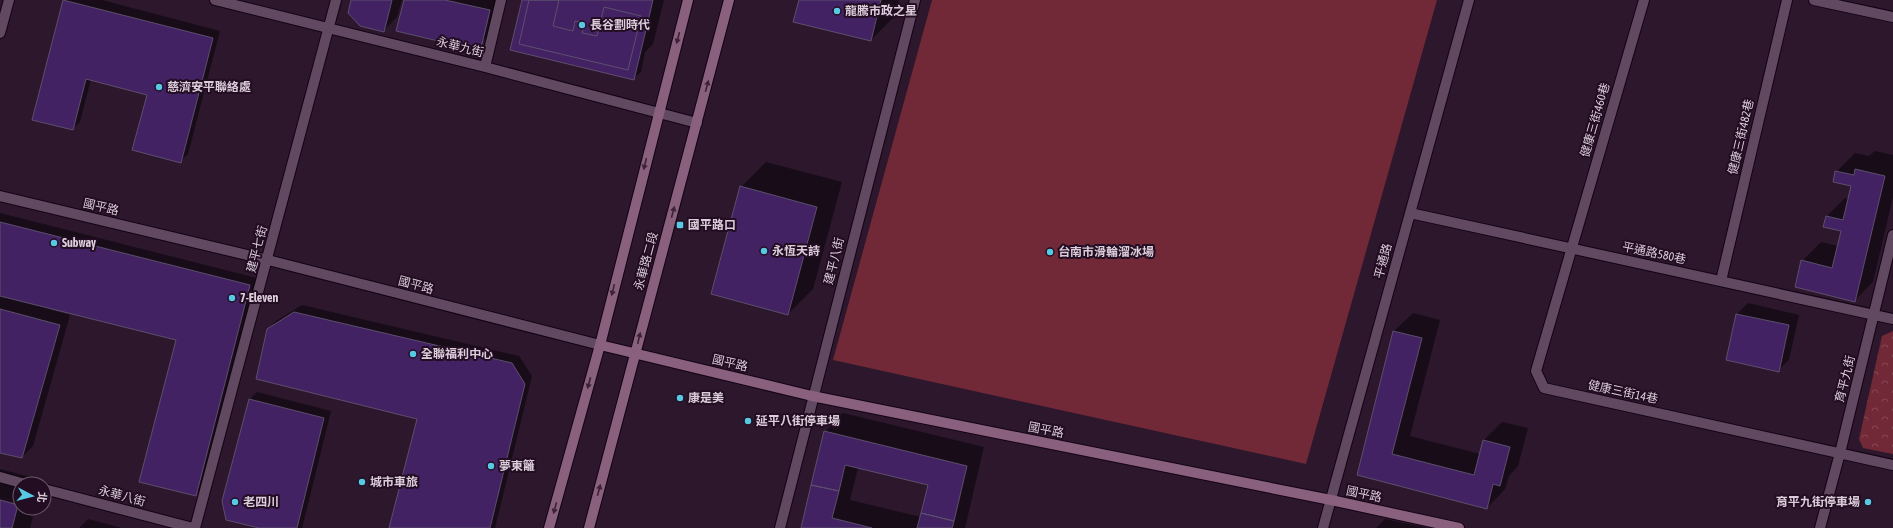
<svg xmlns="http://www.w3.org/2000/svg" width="1893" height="528" viewBox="0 0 1893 528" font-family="'Asap Condensed','Noto Sans TC',sans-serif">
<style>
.green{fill:#722937}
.park{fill:url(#park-crowns)}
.shadow{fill:#0007;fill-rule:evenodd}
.building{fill:#432263;stroke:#5c4f6c}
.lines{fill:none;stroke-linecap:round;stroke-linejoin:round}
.street-casing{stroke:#130314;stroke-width:12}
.secondary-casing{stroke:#130314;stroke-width:12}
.street{stroke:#614961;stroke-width:10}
.secondary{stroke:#89607d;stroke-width:10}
.oneway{fill:#3c2239}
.poi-dot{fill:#58c9e3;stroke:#220d22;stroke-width:1.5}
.labels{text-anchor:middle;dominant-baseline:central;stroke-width:4;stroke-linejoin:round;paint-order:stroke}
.poi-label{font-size:12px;font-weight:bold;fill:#dccddb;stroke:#220d22;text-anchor:start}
.street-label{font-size:12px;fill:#dccddb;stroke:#220d22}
</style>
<defs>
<pattern id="park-crowns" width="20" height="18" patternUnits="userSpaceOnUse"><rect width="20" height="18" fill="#722937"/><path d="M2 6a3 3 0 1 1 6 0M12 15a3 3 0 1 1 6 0" fill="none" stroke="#864753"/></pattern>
</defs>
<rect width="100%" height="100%" fill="#2c172c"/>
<path class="green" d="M 932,0 L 1437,0 L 1306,464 L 833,360 Z"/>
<path class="park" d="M 1893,331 L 1893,454 L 1863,448 L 1859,439 L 1882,336 Z"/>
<path class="shadow" d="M 64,0 L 102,0 L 220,31 L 188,154 L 180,162 L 148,94 L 91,79 L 80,122 L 72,129 L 33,119 Z
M 352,0 L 402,0 L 397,17 L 383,31 Z
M 405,0 L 503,0 L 495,29 L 481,43 Z
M 523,0 L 664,0 L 653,44 L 645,52 L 641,72 L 633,79 Z
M 800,0 L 899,0 L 896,15 L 871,40 Z
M 1875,151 L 1893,155 L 1893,197 L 1873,282 L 1854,301 L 1802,261 L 1821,242 L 1838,246 L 1842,230 L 1827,216 L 1845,198 L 1849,199 L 1853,185 L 1836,172 L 1855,153 L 1869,156 Z
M 766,162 L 842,182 L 813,289 L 788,314 L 741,187 Z
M 0,213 L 257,278 L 203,488 L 195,495 L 177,339 L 52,308 L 52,310 L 70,315 L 33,446 L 22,457 L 0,452 Z
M 1748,303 L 1799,315 L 1789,360 L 1778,370 L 1737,314 Z
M 302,305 L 519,356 L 532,376 L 495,528 L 390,528 L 418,418 L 268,329 L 276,321 Z
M 1413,313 L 1440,320 L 1410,436 L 1480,454 L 1484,440 L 1502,422 L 1528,428 L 1518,466 L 1509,476 L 1505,489 L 1487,508 L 1358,474 L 1394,331 Z
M 257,392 L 331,411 L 302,528 L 263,528 L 250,399 Z
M 843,413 L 984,447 L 965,528 L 802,528 L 825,432 ZM 858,468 L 929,484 L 921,517 L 850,500 Z
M 0,469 L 42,480 L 41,484 L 20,484 L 20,504 L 0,499 Z
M 0,501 L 20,506 L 20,508 L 35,508 L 30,528 L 0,528 Z
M 88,519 L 122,528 L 79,528 Z
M 1385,519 L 1427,528 L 1376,528 Z"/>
<path class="building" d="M 63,0 L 213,38 L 181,163 L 132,150 L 147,95 L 86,79 L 73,130 L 32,120 Z
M 351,0 L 392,0 L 384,32 L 360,26 L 348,13 Z
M 404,0 L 445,0 L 490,10 L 482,44 L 472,49 L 396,31 Z
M 522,0 L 653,0 L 634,80 L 510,50 Z
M 529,0 L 559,0 L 553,26 L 573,31 L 575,21 L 585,23 L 582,33 L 597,36 L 604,7 L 641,16 L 628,70 L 519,44 Z
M 799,0 L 881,0 L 871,41 L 793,22 Z
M 1855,169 L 1885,176 L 1855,302 L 1795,287 L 1801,260 L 1832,268 L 1841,231 L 1823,227 L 1826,216 L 1843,220 L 1851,186 L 1833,182 L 1835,171 L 1854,175 Z
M 740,186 L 817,207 L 788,315 L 711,294 Z
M 0,222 L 250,285 L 196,496 L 139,482 L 176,340 L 0,296 Z
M 0,309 L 60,325 L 22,458 L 0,453 Z
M 294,312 L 512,363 L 525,384 L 490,528 L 389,528 L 417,419 L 256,379 L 267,329 Z
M 1736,314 L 1789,325 L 1779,372 L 1726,360 Z
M 1393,331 L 1422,338 L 1392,454 L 1474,475 L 1483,440 L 1510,447 L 1500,486 L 1493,484 L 1487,509 L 1357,475 Z
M 249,399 L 324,418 L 297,528 L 259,528 L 226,520 L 222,501 Z
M 824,431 L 967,466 L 954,521 L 921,513 L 928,485 L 845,465 L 839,491 L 811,485 Z
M 811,485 L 839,491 L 832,518 L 872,528 L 801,528 Z
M 0,500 L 18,505 L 12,528 L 0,528 Z
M 921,513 L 954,521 L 952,528 L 917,528 Z"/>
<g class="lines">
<defs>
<path id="street" d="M 215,0 L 485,67 L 697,123
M 1644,0 L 1536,371 L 1544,388 L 1893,465
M 1814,0 L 1893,17
M 0,33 L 9,0
M 485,67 L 501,0
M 0,196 L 268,260 L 600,345
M 1410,213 L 1893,319
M 1721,281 L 1787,0
M 0,477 L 25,484
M 44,489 L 193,528
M 195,528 L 336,0
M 780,528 L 915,0
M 1323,528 L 1469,0
M 1820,528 L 1840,453 L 1893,235"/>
<path id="secondary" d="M 600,345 L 812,396 L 1331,500 L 1459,528
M 549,528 L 600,345 L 688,0
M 589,528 L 729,0"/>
</defs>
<use href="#street" class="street-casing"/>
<use href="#secondary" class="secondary-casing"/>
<use href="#street" class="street"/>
<use href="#secondary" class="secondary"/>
</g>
<defs><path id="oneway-solid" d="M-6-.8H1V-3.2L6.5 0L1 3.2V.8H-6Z"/></defs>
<g class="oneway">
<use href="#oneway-solid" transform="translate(678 38) rotate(104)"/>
<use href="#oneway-solid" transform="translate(707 86) rotate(-75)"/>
<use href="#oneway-solid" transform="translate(645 164) rotate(104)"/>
<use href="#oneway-solid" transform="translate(673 212) rotate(-75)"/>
<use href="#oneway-solid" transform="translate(613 290) rotate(104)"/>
<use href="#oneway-solid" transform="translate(639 338) rotate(-77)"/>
<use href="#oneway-solid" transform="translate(589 383) rotate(105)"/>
<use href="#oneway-solid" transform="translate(599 490) rotate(-75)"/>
<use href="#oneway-solid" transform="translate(555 508) rotate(105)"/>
</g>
<g class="poi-dot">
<circle cx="837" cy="11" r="4"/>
<circle cx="582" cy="25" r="4"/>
<circle cx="159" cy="87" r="4"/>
<rect x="676" y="221" width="8" height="8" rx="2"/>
<circle cx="54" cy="243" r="4"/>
<circle cx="764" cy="251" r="4"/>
<circle cx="1050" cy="252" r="4"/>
<circle cx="232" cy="298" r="4"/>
<circle cx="413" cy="354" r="4"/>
<circle cx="680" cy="398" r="4"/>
<circle cx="748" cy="421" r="4"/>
<circle cx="491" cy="466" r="4"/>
<circle cx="362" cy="482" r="4"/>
<circle cx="235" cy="502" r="4"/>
<circle cx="1868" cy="502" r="4"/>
</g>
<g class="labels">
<g class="poi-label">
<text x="845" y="11">龍騰市政之星</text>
<text x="590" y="25">長谷劃時代</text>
<text x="167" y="87">慈濟安平聯絡處</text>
<text x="688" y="225">國平路口</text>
<text x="62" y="243">Subway</text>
<text x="772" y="251">永恆天詩</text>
<text x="1058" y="252">台南市滑輪溜冰場</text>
<text x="240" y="298">7-Eleven</text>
<text x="421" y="354">全聯福利中心</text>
<text x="688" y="398">康是美</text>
<text x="756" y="421">延平八街停車場</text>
<text x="499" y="466">夢東籬</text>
<text x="370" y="482">城市車旅</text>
<text x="243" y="502">老四川</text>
<text x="1860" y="502" text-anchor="end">育平九街停車場</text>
</g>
<g class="street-label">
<text transform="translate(460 47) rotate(14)">永華九街</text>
<text transform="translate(1595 120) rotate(-74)">健康三街460巷</text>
<text transform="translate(1741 137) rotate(-77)">健康三街482巷</text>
<text transform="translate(101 207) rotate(13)">國平路</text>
<text transform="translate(257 249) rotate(-75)">建平七街</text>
<text transform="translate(1654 253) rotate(12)">平通路580巷</text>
<text transform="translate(646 261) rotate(-75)">永華路二段</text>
<text transform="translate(834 261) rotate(-76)">建平八街</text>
<text transform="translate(1383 261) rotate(-75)">平通路</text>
<text transform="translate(416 285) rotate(15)">國平路</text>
<text transform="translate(730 363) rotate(13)">國平路</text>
<text transform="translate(1845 379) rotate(-76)">育平九街</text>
<text transform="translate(1623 392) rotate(12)">健康三街14巷</text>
<text transform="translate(1046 430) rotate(11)">國平路</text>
<text transform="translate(1364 494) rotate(12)">國平路</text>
<text transform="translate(122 496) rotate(15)">永華八街</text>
</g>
</g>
<g transform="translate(32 496) rotate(97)"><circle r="19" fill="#220d22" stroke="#6c5a6c"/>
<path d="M0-3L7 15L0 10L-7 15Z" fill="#58c9e3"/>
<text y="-6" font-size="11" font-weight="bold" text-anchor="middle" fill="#dccddb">北</text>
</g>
</svg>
